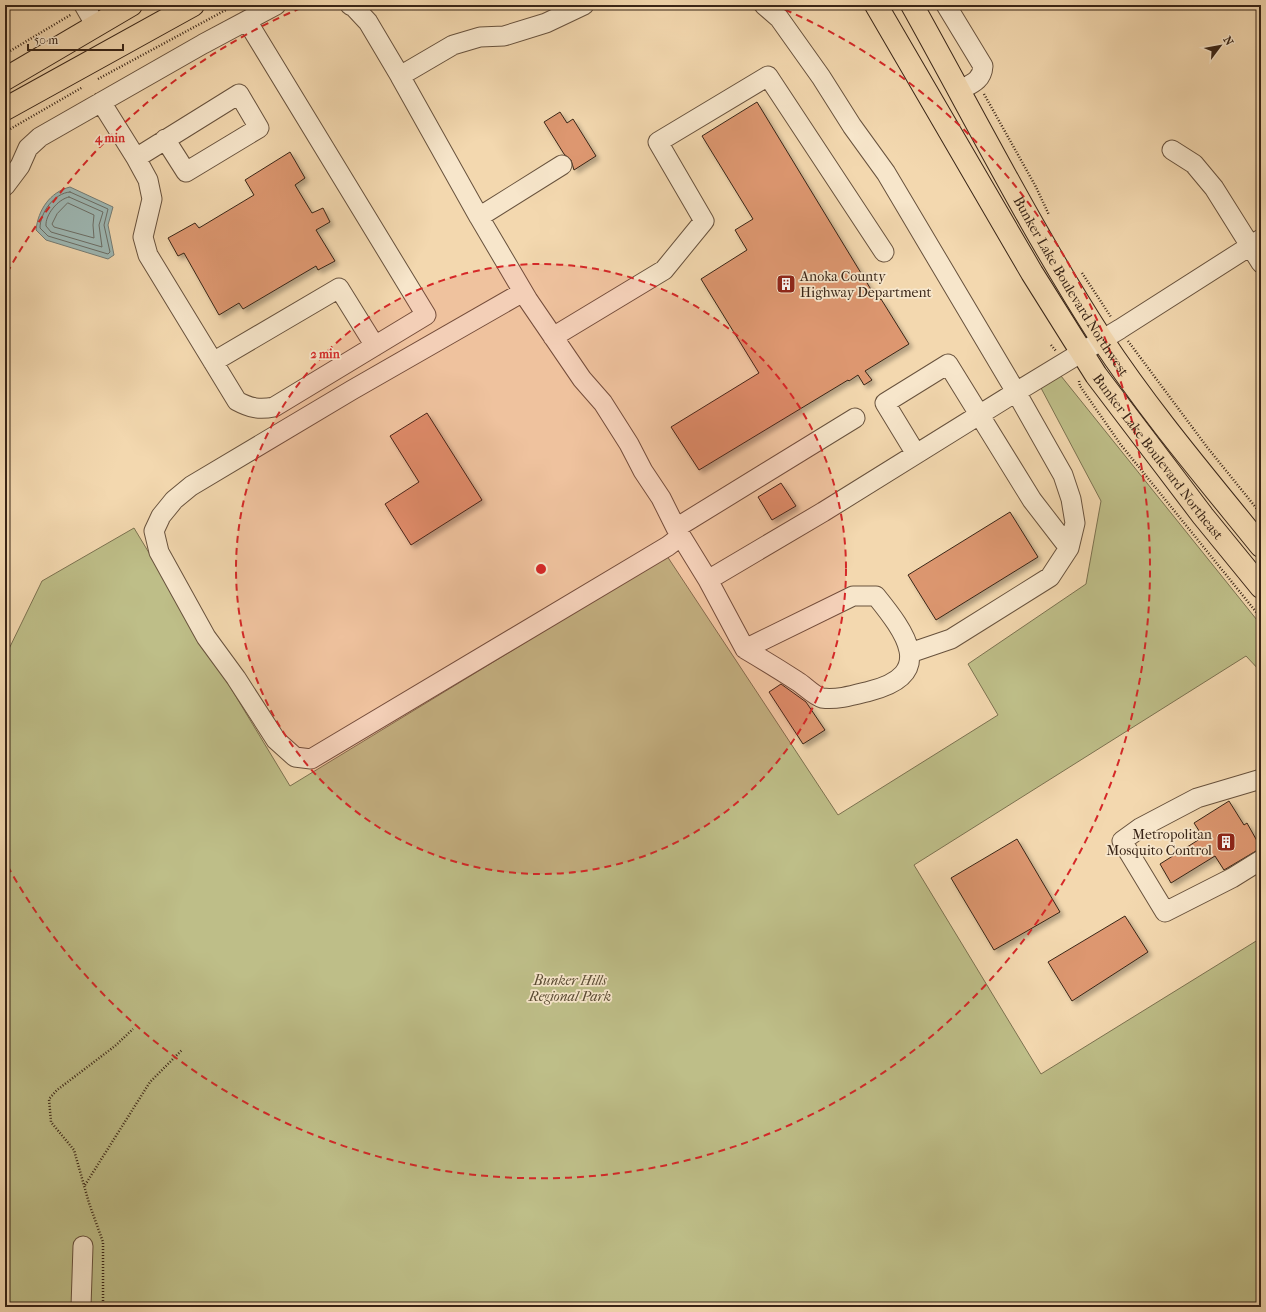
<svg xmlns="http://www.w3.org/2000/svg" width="1266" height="1312" viewBox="0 0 1266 1312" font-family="'IM FELL French Canon',serif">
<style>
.green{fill:#bebe88;stroke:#7c7250}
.water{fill:#9eb8b4;stroke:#767d75}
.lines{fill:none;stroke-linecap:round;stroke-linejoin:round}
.shore{stroke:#6c6e66;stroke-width:1}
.building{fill:#dd976f;stroke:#392517;filter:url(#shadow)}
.minor-casing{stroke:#68523d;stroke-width:21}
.major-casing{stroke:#392517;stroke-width:24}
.path{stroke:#392517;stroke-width:2.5;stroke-dasharray:1 2;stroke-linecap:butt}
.minor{stroke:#f7e6cb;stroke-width:19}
.major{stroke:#f3d8af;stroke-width:22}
.ring{fill:none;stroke:#d62828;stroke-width:2;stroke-dasharray:7 5}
.labels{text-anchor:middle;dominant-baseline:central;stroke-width:3.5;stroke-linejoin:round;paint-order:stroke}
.poi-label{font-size:14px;fill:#392517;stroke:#f7e6cb;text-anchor:start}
.street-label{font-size:14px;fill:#392517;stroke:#f7e6cb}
.park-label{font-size:14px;font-style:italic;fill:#5a4b33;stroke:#f7e6cb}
.centre{fill:#d62828;stroke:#f7e6cb;stroke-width:2}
.ring-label{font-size:12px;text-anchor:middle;font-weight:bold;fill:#d62828;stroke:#f7e6cb;stroke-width:3.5;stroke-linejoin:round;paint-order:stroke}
</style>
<defs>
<filter id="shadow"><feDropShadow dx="3.5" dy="3.5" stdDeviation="2" flood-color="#0004"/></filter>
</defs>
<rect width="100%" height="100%" fill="#f3d8af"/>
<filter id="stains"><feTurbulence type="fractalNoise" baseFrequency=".005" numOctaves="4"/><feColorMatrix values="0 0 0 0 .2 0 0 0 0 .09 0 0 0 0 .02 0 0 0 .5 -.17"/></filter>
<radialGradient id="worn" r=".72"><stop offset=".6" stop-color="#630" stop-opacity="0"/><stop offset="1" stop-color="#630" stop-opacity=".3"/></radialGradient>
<path class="green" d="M 1061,376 L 1261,625 L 1261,672 L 1246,656 L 914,865 L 1041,1074 L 1261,938 L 1261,1307 L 5,1307 L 5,657 L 42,581 L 134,528 L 290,786 L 667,556 L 838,815 L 998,715 L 968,664 L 1086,584 L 1101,501 L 1041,388 Z"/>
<path class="water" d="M 70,187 L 113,207 L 108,225 L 114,255 L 108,259 L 46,240 L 36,230 C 38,210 50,192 70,187 Z"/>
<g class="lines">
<path class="shore" d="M 70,192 L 108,209 L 104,225 L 110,252 L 108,254 L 48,236 L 40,228 C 40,213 54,193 70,192 Z
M 69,197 L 103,212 L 99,225 L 102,247 L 51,232 L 46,226 C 45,215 58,199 69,197 Z
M 68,203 L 94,215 L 93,225 L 94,238 L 54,227 L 52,224 L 57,214 Z"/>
</g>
<path class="building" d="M 757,102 L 878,301 L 881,299 L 909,344 L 865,371 L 872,380 L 864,385 L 858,375 L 849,381 L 848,380 L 699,470 L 671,427 L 759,373 L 701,279 L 747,250 L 735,230 L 753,219 L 702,136 Z
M 560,112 L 567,123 L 573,119 L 596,156 L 574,170 L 571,160 L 564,154 L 544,122 Z
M 290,152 L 305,178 L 295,185 L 312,213 L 323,208 L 330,222 L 316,230 L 335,261 L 318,270 L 316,266 L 243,309 L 239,303 L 219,315 L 184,253 L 178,256 L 168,238 L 195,223 L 199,228 L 254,195 L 245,180 Z
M 427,413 L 482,500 L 411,545 L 385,504 L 419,482 L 390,436 Z
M 781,483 L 796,506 L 772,520 L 758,497 Z
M 1010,512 L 1038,557 L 936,620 L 908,575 Z
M 781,684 L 806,702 L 825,730 L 803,744 L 769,692 Z
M 1229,801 L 1244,825 L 1247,823 L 1261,848 L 1224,870 L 1215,856 L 1171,883 L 1160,864 L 1203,837 L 1194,823 Z
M 1017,839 L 1060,912 L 994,950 L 951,878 Z
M 1125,916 L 1148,952 L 1072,1001 L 1048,962 Z"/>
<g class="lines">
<defs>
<path id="minor" d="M 84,5 L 96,26
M 350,5 L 354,7 L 368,22 L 400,76 L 479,217 L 528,300 L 582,379 L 603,403 L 629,444 L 643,471 L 661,498 L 676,528 L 708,580 L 745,649
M 764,5 L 779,18 L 821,77 L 852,126 L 886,173 L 1016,392 L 1120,329 L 1261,239
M 946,5 L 983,66 C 982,81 971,84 960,90
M 400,76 L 453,45 L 480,37 L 504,36 L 546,23 L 584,5
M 101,102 L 136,158 L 239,94 L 259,128 L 186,172 L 165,139
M 1172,150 L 1194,164 L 1214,188 L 1261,263
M 136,158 L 148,180 L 152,199 L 143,237 L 148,255 L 237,401 C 250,408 259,410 274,407 L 426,315 L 247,21
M 5,186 L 20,166 L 28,148 L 40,137 L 203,44 L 276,5
M 479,217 L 562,165
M 523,292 L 352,390 L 191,486 L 174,500 L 161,516 L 154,531 L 159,552 L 206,637 L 236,678 L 276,740 L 295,757 L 311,759 L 668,546 L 681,536
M 553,337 L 664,270 L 704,221 L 658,142 L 768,76 L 884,252
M 213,362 L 339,288 L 375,346
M 916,454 L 885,403 L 948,364 L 1032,500 L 1069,548
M 676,528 L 855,418
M 708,580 L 823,512 L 1016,392 L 1063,475 L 1071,499 L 1075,523 L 1069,548 L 1050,577 L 951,639 L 910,653
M 853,596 L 876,596 C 905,632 937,674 870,691 C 854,695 838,700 822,698 C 814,696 804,685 797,681 C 780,670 762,659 745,649 Z
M 1261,779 L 1197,798 L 1140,828 L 1122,841 L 1165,912 L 1232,878 L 1261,860
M 81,1307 L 83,1246"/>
<g id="major">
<path id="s1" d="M 876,5 L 1032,273 L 1096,375 L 1203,516 L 1261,587"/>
<path id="s2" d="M 912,5 C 974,116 1032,231 1101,338 C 1149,411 1206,478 1261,546"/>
<path d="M 5,79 L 131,5"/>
<path d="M 5,109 L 193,5"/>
</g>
</defs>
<use href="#minor" class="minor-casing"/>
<use href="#major" class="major-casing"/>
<path class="path" d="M 5,54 L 72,14
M 98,79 L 235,5
M 984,94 L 1036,187 L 1049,215
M 5,132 L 83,87
M 1082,273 L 1111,317
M 1128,341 L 1207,447 L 1261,514
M 1051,345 L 1056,351
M 1079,381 L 1080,386 L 1121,445 L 1261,618
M 85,1185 L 150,1082 L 182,1050
M 103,1307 L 103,1242 L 89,1203 L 74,1150 L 51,1122 L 49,1099 L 57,1090 L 115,1046 L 133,1029"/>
<use href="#minor" class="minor"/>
<use href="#major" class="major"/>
</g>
<circle cx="541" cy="569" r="305" fill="#d62828" fill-opacity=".12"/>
<g class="ring">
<circle cx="541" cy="569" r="305"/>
<path d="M7 273A610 610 0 0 1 308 5M774 5A610 610 0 1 1 7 865"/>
</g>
<defs>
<symbol id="building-square" viewBox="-11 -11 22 22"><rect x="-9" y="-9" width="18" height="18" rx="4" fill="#8f2418" stroke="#f7e6cb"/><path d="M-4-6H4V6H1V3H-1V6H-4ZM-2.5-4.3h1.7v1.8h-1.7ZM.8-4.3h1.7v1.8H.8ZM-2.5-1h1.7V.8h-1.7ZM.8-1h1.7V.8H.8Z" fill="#fff"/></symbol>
</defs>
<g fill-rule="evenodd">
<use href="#building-square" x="775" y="273" width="22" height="22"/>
<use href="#building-square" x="1215" y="831" width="22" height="22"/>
</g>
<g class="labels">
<g class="poi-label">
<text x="800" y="276">Anoka County<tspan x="800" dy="16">Highway Department</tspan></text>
<text x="1212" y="834" text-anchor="end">Metropolitan<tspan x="1212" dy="16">Mosquito Control</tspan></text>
</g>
<g class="street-label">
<text stroke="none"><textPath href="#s2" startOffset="323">Bunker Lake Boulevard Northwest</textPath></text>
<text stroke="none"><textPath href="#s1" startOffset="533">Bunker Lake Boulevard Northeast</textPath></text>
</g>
<g class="park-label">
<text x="570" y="980">Bunker Hills<tspan x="570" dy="16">Regional Park</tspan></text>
</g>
</g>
<circle cx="541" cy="569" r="6" class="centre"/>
<g class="ring-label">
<text x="110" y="142">4 min</text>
<text x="325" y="358">2 min</text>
</g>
<rect width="1266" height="1312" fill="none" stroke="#f3d8af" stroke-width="20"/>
<rect x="6" y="6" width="1254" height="1300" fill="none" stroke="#392517" stroke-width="2"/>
<rect x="10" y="10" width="1246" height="1292" fill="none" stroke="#392517"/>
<g transform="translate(1220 46) rotate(58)" stroke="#f7e6cb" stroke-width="3" paint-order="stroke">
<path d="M0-3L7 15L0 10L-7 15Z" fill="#392517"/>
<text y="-6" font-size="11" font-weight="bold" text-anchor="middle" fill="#392517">N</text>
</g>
<path d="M28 44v6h95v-6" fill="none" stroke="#392517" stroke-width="2"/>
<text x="34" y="44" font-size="12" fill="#392517" stroke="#f7e6cb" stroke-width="3" paint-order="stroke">50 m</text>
<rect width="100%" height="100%" filter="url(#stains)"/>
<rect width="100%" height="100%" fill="url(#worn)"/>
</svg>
